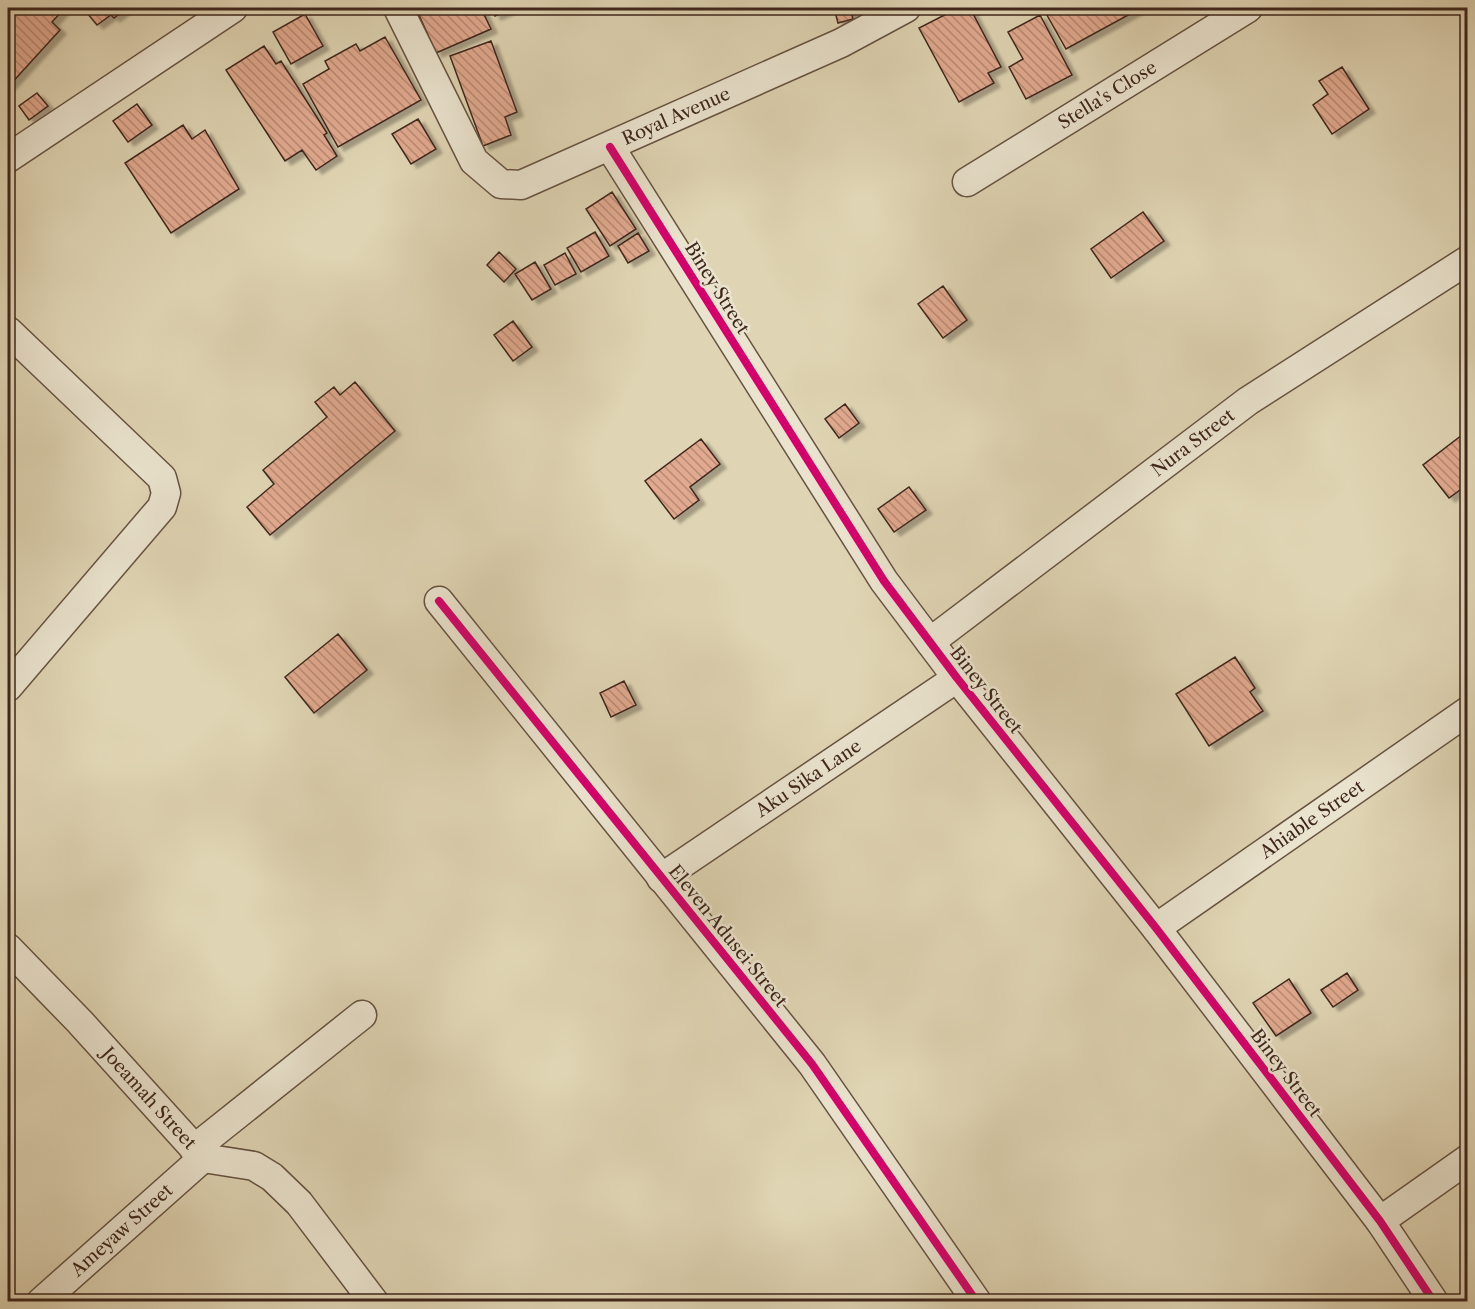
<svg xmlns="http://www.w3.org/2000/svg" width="1475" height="1309" viewBox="0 0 1475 1309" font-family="'Libre Caslon Text',serif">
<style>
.building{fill:url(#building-back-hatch);stroke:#3f261c;stroke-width:1.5;filter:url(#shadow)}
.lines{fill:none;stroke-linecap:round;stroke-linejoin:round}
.minor-casing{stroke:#675242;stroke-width:31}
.minor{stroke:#eae3ce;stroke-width:28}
.cycleway-casing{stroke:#eae3ce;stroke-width:11}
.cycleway{stroke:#d6006c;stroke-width:8}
.labels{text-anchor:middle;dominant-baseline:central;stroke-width:5;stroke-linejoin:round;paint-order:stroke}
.street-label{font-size:18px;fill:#3f261c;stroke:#eae3ce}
</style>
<defs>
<pattern id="building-back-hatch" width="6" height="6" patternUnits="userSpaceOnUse" patternTransform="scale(1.5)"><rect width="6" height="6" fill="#e1a98f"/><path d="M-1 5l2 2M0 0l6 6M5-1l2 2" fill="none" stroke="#b88974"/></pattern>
<filter id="shadow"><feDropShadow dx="6" dy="4" stdDeviation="1.5" flood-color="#0004"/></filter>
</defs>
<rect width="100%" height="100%" fill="#dfd4b3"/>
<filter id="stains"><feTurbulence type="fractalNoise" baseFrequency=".00333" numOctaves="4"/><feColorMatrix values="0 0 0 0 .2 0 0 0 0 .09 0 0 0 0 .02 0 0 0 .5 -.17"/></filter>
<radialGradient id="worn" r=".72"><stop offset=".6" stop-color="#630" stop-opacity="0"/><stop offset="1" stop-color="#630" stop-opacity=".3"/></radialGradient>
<path class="building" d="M 8,8 L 65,8 L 52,22 L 60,30 L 8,87 Z
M 83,8 L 127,8 L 114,18 L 111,15 L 97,25 Z
M 435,8 L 481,8 L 491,29 L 436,53 L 419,15 Z
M 491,8 L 514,8 L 495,16 Z
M 834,8 L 850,8 L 853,19 L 838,23 Z
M 958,8 L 970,8 L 1001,67 L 988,73 L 994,83 L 959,102 L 919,28 Z
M 1043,8 L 1141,8 L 1066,49 Z
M 305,14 L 323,46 L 291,64 L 273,32 Z
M 1040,15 L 1072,75 L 1026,99 L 1009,67 L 1023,59 L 1008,32 Z
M 385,37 L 421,100 L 338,147 L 303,84 L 329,69 L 325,61 L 356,44 L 360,51 Z
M 491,41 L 517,112 L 505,117 L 511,135 L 483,146 L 450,56 Z
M 264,46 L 276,64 L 281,61 L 327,133 L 324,135 L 337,156 L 316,170 L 302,150 L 285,161 L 226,70 Z
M 1342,67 L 1369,109 L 1332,134 L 1313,105 L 1328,94 L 1319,81 Z
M 37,93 L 48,106 L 29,120 L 19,106 Z
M 137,104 L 152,125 L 128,142 L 113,121 Z
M 418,119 L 436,149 L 411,164 L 392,134 Z
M 183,125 L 192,139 L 205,130 L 239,189 L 171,233 L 125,163 Z
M 612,192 L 636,229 L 610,246 L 586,209 Z
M 1143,212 L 1164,241 L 1111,278 L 1091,249 Z
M 595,232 L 609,256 L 581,272 L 567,248 Z
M 638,233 L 649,251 L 628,263 L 618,246 Z
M 499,252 L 516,269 L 504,282 L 487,265 Z
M 565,253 L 576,274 L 555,285 L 544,265 Z
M 535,262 L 551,289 L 532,300 L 515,274 Z
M 943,286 L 967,320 L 943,338 L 918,304 Z
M 513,321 L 532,347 L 513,361 L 494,335 Z
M 355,382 L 395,431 L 270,535 L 247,507 L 274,484 L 263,470 L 327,417 L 315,402 L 334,387 L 340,395 Z
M 845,404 L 859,423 L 839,438 L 825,419 Z
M 1462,435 L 1468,443 L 1468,484 L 1449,498 L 1423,465 Z
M 701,439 L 720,464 L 690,487 L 699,500 L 674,519 L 645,481 Z
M 909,487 L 926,510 L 894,532 L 878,509 Z
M 338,634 L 367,670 L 314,713 L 285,677 Z
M 1235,657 L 1255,688 L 1250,692 L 1263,711 L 1209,746 L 1176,694 Z
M 624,681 L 636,705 L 611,717 L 600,693 Z
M 1347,973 L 1358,990 L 1333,1007 L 1321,990 Z
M 1289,979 L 1311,1013 L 1276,1036 L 1253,1003 Z"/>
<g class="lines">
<defs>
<g id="minor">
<path id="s1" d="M 398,8 L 474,161 L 501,184 L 521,185 L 841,43 L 906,8"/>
<path d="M 610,147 L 884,581 L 957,678 L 1156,928 L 1380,1221 L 1434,1302"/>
<path d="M 8,158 L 233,8"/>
<path id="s2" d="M 967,182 L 1248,8"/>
<path d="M 8,331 L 162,478 L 166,493 L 162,507 L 8,687"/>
<path d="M 439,601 L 812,1064 L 977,1302"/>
<path id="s3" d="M 930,642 L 1248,401 L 1468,260"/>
<path id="s4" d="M 661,878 L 957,678"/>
<path id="s5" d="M 1156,928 L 1468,711"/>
<path id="s6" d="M 8,948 L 80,1022 L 203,1158 L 254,1166 L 272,1177 L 299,1203 L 374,1302"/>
<path d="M 194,1149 L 362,1015"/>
<path d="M 1380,1221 L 1468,1159"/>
<path id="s7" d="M 41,1302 L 203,1158"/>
</g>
</defs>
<use href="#minor" class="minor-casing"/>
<use href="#minor" class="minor"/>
<defs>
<path id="cycleway" d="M 610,147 L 884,581 L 957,678 L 1156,928 L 1380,1221 L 1434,1302
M 439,601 L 812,1064 L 977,1302"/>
</defs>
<use href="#cycleway" class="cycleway-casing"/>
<use href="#cycleway" class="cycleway"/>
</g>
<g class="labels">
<g class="street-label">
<text stroke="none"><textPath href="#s2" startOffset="165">Stella's Close</textPath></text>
<text stroke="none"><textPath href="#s1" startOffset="396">Royal Avenue</textPath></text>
<text transform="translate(717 288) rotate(58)">Biney Street</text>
<text stroke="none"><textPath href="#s3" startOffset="330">Nura Street</textPath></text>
<text transform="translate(986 690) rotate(52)">Biney Street</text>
<text stroke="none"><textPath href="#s4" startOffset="178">Aku Sika Lane</textPath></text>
<text stroke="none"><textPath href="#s5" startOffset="190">Ahiable Street</textPath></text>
<text transform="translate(728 936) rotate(51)">Eleven Adusei Street</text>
<text transform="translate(1286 1073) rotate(53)">Biney Street</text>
<text stroke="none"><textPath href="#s6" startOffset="206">Joeamah Street</textPath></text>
<text stroke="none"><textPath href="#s7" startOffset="108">Ameyaw Street</textPath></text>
</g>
</g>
<rect width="1475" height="1309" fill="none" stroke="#dfd4b3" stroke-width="30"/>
<rect x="9" y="9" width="1457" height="1291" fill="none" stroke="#3f261c" stroke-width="3"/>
<rect x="15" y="15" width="1445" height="1279" fill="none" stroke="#3f261c" stroke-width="1.5"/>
<rect width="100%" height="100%" filter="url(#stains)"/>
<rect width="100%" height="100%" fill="url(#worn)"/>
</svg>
